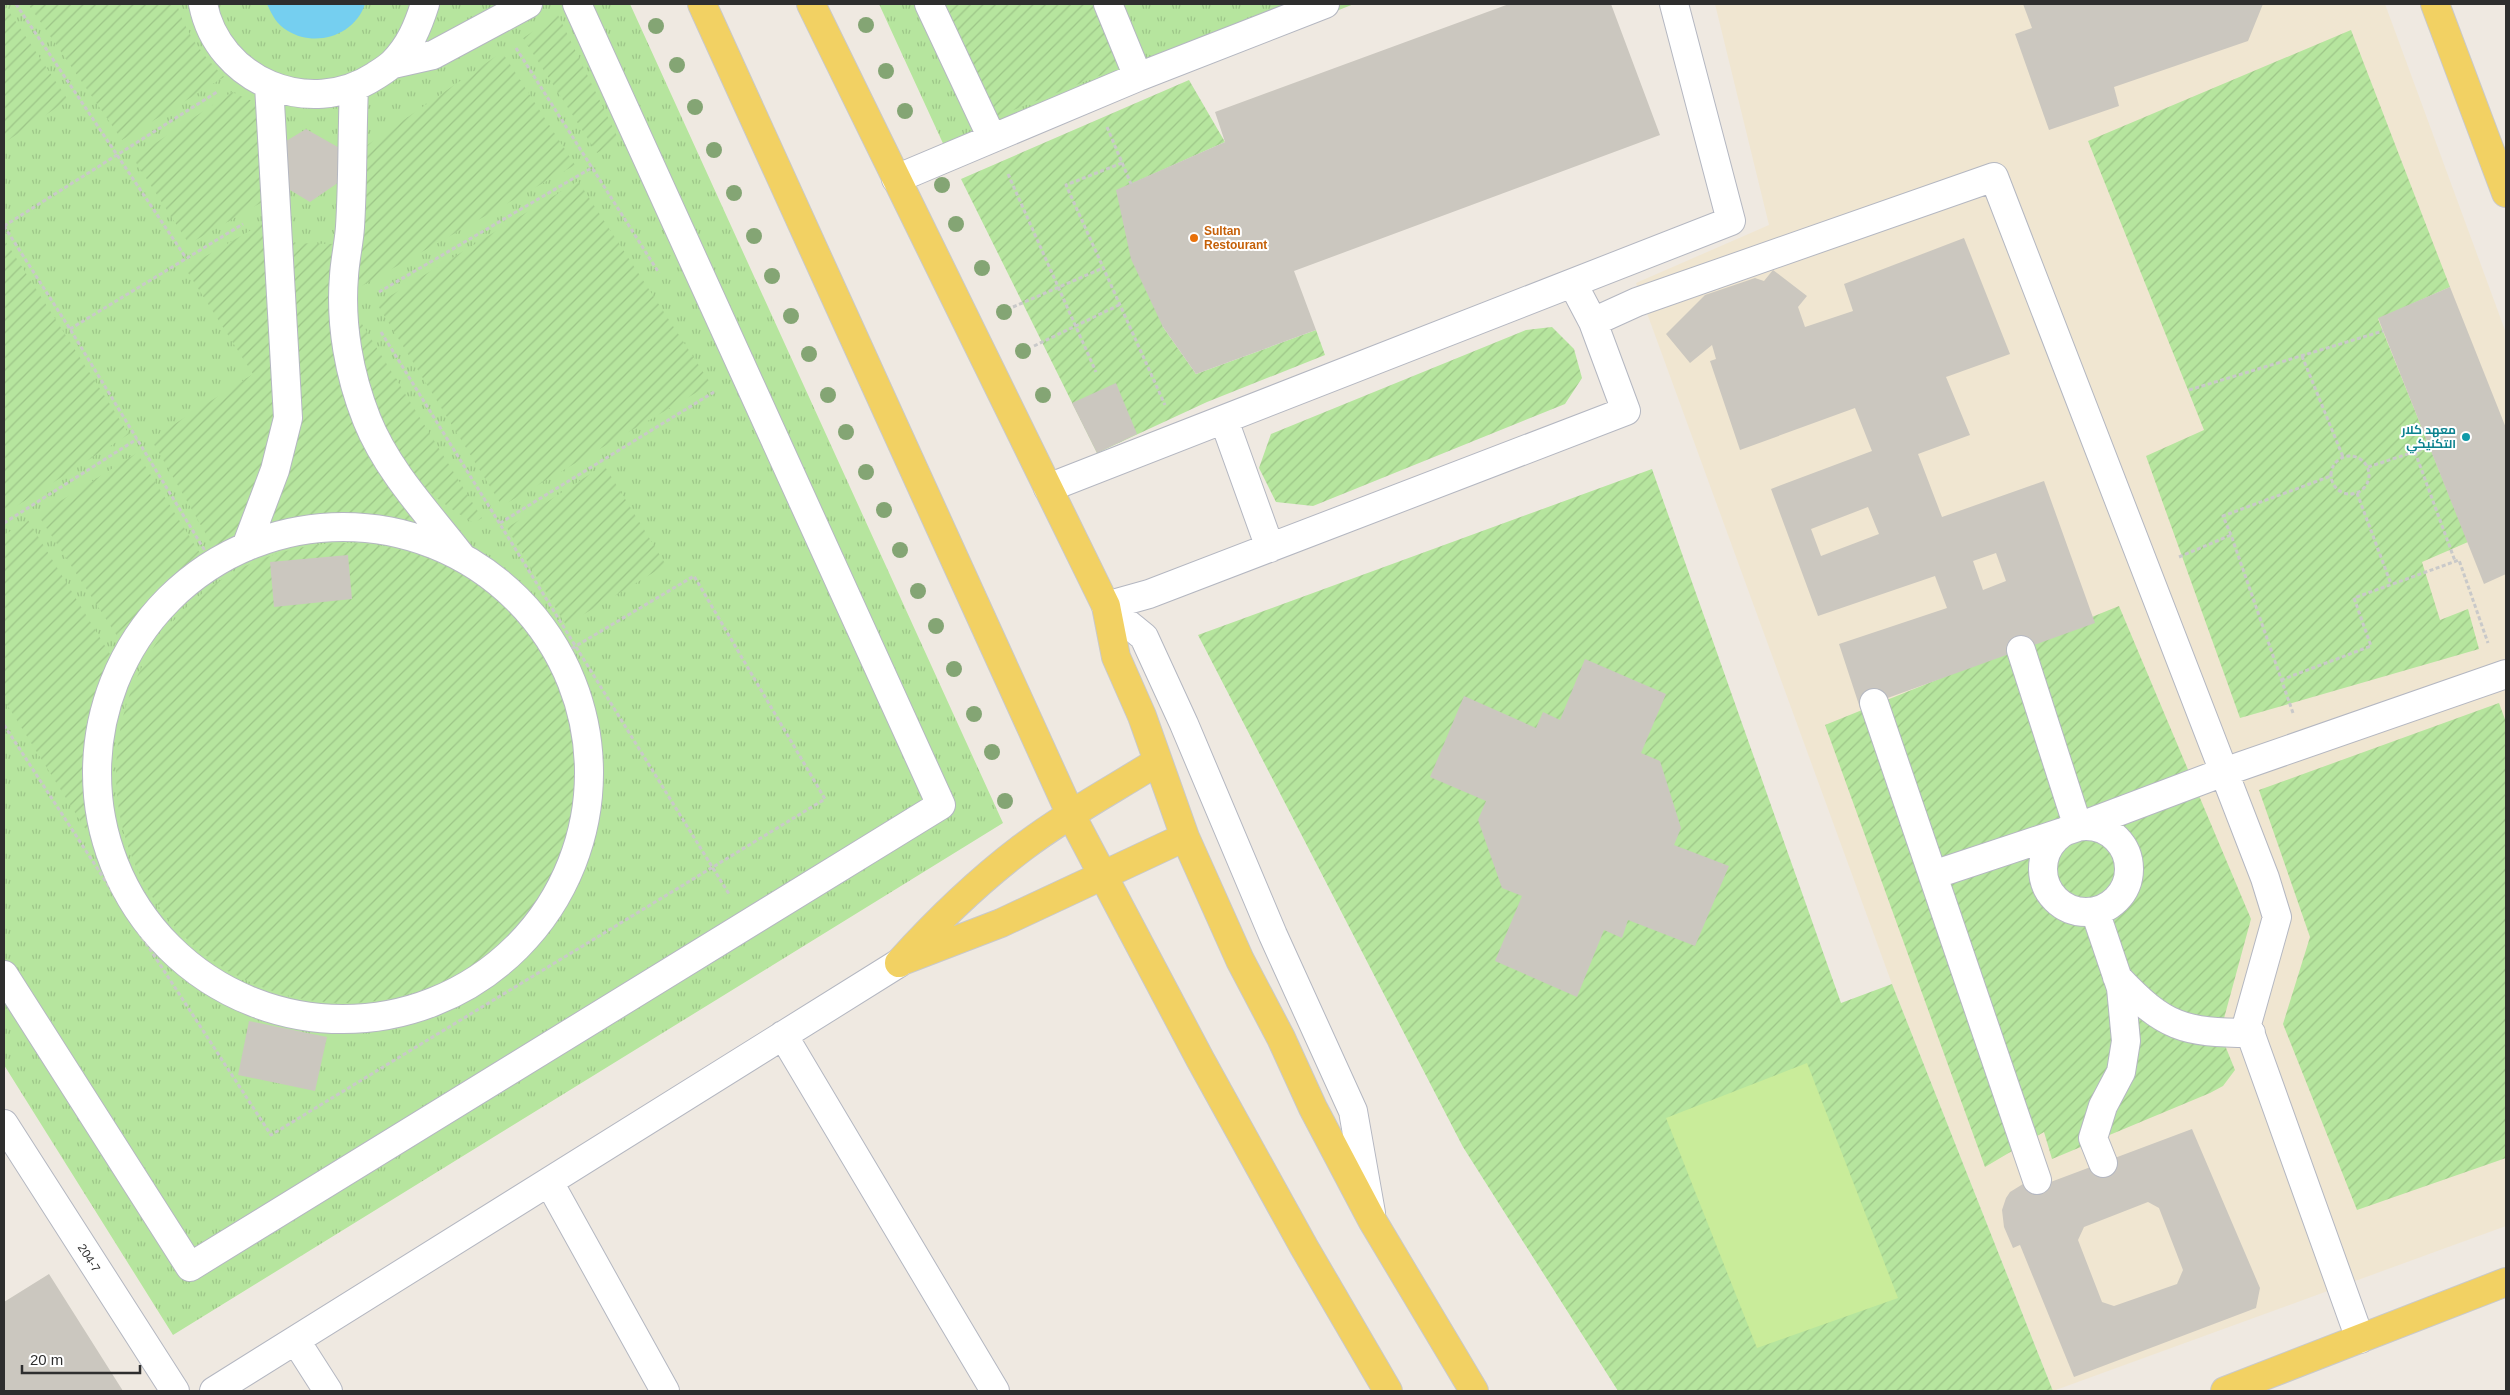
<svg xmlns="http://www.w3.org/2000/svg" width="2510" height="1395" viewBox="0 0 2510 1395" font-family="Arial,Cairo,sans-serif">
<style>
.education{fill:#f0e6d1}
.park{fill:url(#park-tufts)}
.garden{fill:url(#garden-furrows)}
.pitch{fill:#c9ec9a}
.water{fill:#75cff0}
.building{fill:#cbc7bf;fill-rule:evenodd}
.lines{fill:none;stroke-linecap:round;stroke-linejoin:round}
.minor-casing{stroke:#b4b7c1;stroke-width:30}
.major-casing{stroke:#c9c9c9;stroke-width:30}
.path{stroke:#c9c9c9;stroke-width:3;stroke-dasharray:4 2.5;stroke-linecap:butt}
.minor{stroke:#fff;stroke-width:28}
.major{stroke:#f2d163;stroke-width:28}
.tree{fill:#84a574}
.food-dot{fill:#e8710a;stroke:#fff;stroke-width:2}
.culture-dot{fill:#0f9aa8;stroke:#fff;stroke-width:2}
.labels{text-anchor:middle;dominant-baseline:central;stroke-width:4;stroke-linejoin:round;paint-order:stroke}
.food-label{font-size:12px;font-weight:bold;fill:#c56008;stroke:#fff;text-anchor:start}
.culture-label{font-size:12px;font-weight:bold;fill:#0d838f;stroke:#fff;text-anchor:end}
.street-label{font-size:12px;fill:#2e2e2e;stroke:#fff}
</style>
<defs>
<pattern id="park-tufts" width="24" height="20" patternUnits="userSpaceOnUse" patternTransform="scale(1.25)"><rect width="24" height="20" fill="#b6e59e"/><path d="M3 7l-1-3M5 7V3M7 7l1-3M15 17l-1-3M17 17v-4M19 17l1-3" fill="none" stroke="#9dc588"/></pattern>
<pattern id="garden-furrows" width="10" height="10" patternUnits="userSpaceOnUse" patternTransform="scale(1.25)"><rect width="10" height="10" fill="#b6e59e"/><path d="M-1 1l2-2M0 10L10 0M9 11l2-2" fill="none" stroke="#9dc588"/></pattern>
</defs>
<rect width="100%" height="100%" fill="#efe9e1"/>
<path class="education" d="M 1715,4 L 2385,4 L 2506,333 L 2506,1226 L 2053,1391 L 1892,984 L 1636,283 L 1769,225 Z"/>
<path class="park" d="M 4,4 L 630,4 L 1003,823 L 173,1335 L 4,1065 Z
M 879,4 L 1354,4 L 952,163 Z"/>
<path class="garden" d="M 28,4 L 177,4 C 185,33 203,55 224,77 L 122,140 Z
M 946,4 L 1100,4 L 1126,65 L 996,117 Z
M 6,7 L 68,100 L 4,143 L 4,9 Z
M 558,15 L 619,140 L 597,153 L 523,38 Z
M 2351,30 L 2450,287 L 2378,319 L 2468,542 L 2422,562 L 2440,620 L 2468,609 L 2479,649 L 2240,718 L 2146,456 L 2204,430 L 2088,141 Z
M 502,52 L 575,165 L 353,291 L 366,146 Z
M 1189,80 L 1225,142 L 1131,184 L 1163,327 L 1196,374 L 1316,330 L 1325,355 L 1207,402 L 1097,453 L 961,179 Z
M 232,92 L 261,105 L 264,201 L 189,244 L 133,158 Z
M 578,181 L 711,384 L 502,506 L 377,304 Z
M 265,222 L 279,429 L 243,535 L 214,548 L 151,439 L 253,374 L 185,268 Z
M 4,239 L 129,434 L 4,514 Z
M 289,243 L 337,244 L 384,477 L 420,527 C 365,516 319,511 264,527 L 297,427 Z
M 357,316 L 482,518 L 474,523 C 414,489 396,456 371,394 C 366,382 356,367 355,355 C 354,342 356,329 357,316 Z
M 1552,327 L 1574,349 L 1582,378 L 1565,404 L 1313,506 L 1276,502 L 1259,468 L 1271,434 L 1526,330 Z
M 137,453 L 203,558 C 165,586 145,602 123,645 L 38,515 Z
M 604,465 L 666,565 L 566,625 L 507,528 Z
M 1652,469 L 1841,1003 L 1892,984 L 2053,1391 L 1618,1391 L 1463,1147 L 1198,635 Z
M 28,520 L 113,659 C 81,724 81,783 100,852 L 4,700 L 4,535 Z
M116 773a230 230 0 1 1 460 0a230 230 0 1 1-460 0Z
M 2119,606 L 2251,919 L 2220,1033 L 2235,1070 L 2223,1086 L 2210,1093 L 2052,1159 L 2044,1132 L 1985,1167 L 1825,725 Z
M 2499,703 L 2506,722 L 2506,1158 L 2357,1210 L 2283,1024 L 2310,937 L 2259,790 Z"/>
<path class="pitch" d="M 1807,1063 L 1898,1298 L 1757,1348 L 1666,1118 Z"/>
<path class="water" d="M 267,4 L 266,4 L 365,4 C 355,35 316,48 288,31 C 277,25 272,15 267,4 Z"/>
<path class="building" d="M 1509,4 L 1611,4 L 1660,135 L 1294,271 L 1316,330 L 1196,374 L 1163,327 L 1131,259 L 1116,190 L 1225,142 L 1215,112 Z
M 2023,4 L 2100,5 L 2263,4 L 2248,41 L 2114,87 L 2119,106 L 2049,130 L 2015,34 L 2032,28 Z
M 306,129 L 343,150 L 342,180 L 310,202 L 280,184 L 278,146 Z
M 1964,238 L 2010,354 L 1946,377 L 1970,435 L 1918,454 L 1942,517 L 2044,481 L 2095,623 L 1860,708 L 1839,644 L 1947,608 L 1935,576 L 1818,616 L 1771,489 L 1872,451 L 1855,408 L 1740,450 L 1710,361 L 1716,359 L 1712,345 L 1690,363 L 1666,334 L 1705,295 L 1755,278 L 1764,281 L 1773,270 L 1807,296 L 1798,307 L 1805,327 L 1853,311 L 1844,284 ZM 1868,507 L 1879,534 L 1821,556 L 1811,529 ZM 1996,553 L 2006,581 L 1983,590 L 1973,561 Z
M 2450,287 L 2506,428 L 2506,574 L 2484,584 L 2378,318 Z
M 1116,383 L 1137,434 L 1097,453 L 1072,403 Z
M 348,555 L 352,599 L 274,607 L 270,562 Z
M 1585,659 L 1666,694 L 1641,753 L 1660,761 L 1681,828 L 1674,845 L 1729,866 L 1695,946 L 1628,920 L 1622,938 L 1604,930 L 1577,997 L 1495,961 L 1522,896 L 1502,888 L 1478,820 L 1486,801 L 1430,777 L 1464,696 L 1536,728 L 1543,712 L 1560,720 Z
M 249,1021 L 327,1037 L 315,1091 L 238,1075 Z
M 2192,1129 L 2260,1288 L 2256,1308 L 2074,1377 L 2020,1245 L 2013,1248 L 2004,1227 L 2002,1210 L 2006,1198 L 2010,1192 L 2023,1184 L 2046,1177 L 2048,1183 ZM 2148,1202 L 2159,1208 L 2183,1270 L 2177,1284 L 2114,1306 L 2102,1302 L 2078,1240 L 2084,1227 Z
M 49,1274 L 123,1391 L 4,1391 L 4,1302 Z"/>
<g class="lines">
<defs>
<path id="minor" d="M 203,4 C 218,81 309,119 375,76 C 381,72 388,68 393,63 C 410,46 418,26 425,4
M 929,4 L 992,138
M 1108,4 L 1138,77
M 393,64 L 433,55 L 528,4
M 354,87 C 352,133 353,180 350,227 C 349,243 345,259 344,276 C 340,324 349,375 367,420 C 388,472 428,513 461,556
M 896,179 L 1138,77 L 1325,4
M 1593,322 L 1637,302 L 1994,177 L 2265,878 L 2277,917 L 2247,1024 L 2360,1339
M 1224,420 L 1270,548
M 1048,488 L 1731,221 L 1674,4
M97 773a246 246 0 1 1 492 0a246 246 0 1 1-492 0Z
M 246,547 L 275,470 L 288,418 L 269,85
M 1106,606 L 1149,594 L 1626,411 L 1593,322 L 1573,284
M 1106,606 L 1144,637 L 1184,724 L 1273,935 L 1353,1111 L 1371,1213
M 2021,650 L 2078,827
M 1874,703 L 2037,1180
M2043 869a43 43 0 1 1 86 0a43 43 0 1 1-86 0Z
M 1933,875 L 2078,827 L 2224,772 L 2506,674
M 2095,911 L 2121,988 L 2126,1041 L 2121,1072 L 2103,1106 L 2093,1138 L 2103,1163
M 4,975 L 190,1267 L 941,805 L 577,4
M 2117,977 C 2164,1027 2183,1033 2251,1033
M 783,1035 L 995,1391
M 4,1124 L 175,1391
M 549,1182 L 665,1391
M 296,1341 L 328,1391
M 214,1391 L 899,963"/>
<path id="major" d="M 702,4 L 1071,815 L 1200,1059 L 1304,1247 L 1388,1391
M 811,4 L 1106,606 L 1116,657 L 1142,716 L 1185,837 L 1240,960 L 1281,1038 L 1313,1108 L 1372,1220 L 1474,1391
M 2435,4 L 2506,193
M 902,961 L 1001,923 L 1185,837
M 899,963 C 937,921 976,883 1022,848 C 1064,816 1112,790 1157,762
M 2225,1391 L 2506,1282"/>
</defs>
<use href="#minor" class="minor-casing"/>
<use href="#major" class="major-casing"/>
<path class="path" d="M 16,4 L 186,258
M 516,48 L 659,273
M 1107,127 L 1131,184
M 1122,163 L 1066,185 L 1165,405
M 1008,174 L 1096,372
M 4,226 L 70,329 L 213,564
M 4,226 L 217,92
M 379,292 L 593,167
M 1013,307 L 1103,268
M 70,329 L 243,224
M 381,332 L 729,894
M 1034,346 L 1119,305
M 2302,356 L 2343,457
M 2189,390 L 2383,331
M 2415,452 L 2455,561
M2331 475a19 19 0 1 1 38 0a19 19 0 1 1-38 0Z
M 2368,467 L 2429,447
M 2357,493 L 2391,584
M 4,523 L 137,439
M 500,523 L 714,392
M 2179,557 L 2231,535
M 2281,680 L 2371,646 L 2354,598 L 2459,560 L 2488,643
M 2293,713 L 2231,535 L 2223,516 L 2331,476
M 4,725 L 271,1135 L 825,799 L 694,576 L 559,656"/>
<use href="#minor" class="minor"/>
<use href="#major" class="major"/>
</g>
<g class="tree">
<circle cx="866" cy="25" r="8"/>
<circle cx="656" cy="26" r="8"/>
<circle cx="677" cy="65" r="8"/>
<circle cx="886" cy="71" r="8"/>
<circle cx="695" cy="107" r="8"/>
<circle cx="905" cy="111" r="8"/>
<circle cx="714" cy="150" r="8"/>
<circle cx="942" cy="185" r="8"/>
<circle cx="734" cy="193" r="8"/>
<circle cx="956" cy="224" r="8"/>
<circle cx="754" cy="236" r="8"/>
<circle cx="982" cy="268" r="8"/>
<circle cx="772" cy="276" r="8"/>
<circle cx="1004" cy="312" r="8"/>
<circle cx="791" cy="316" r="8"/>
<circle cx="1023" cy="351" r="8"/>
<circle cx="809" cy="354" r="8"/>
<circle cx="828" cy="395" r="8"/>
<circle cx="1043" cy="395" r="8"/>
<circle cx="846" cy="432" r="8"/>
<circle cx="866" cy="472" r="8"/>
<circle cx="884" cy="510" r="8"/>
<circle cx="900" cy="550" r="8"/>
<circle cx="918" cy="591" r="8"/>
<circle cx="936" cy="626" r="8"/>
<circle cx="954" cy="669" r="8"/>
<circle cx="974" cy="714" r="8"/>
<circle cx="992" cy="752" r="8"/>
<circle cx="1005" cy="801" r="8"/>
</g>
<circle class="food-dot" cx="1194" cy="238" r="5"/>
<circle class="culture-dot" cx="2466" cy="437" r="5"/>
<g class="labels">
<g class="food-label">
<text x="1204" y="231">Sultan<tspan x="1204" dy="14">Restourant</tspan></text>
</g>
<g class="culture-label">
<text x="2456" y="430">معهد كلار<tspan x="2456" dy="14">التكنيكي</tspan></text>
</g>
<g class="street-label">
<text transform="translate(89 1258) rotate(57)">204-7</text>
</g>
</g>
<rect width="2510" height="1395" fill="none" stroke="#2e2e2e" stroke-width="10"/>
<path d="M22 1365v8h118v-8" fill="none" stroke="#2e2e2e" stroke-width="2.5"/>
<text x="30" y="1365" font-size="15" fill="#2e2e2e" stroke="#ffffff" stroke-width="4" paint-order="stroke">20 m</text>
</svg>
